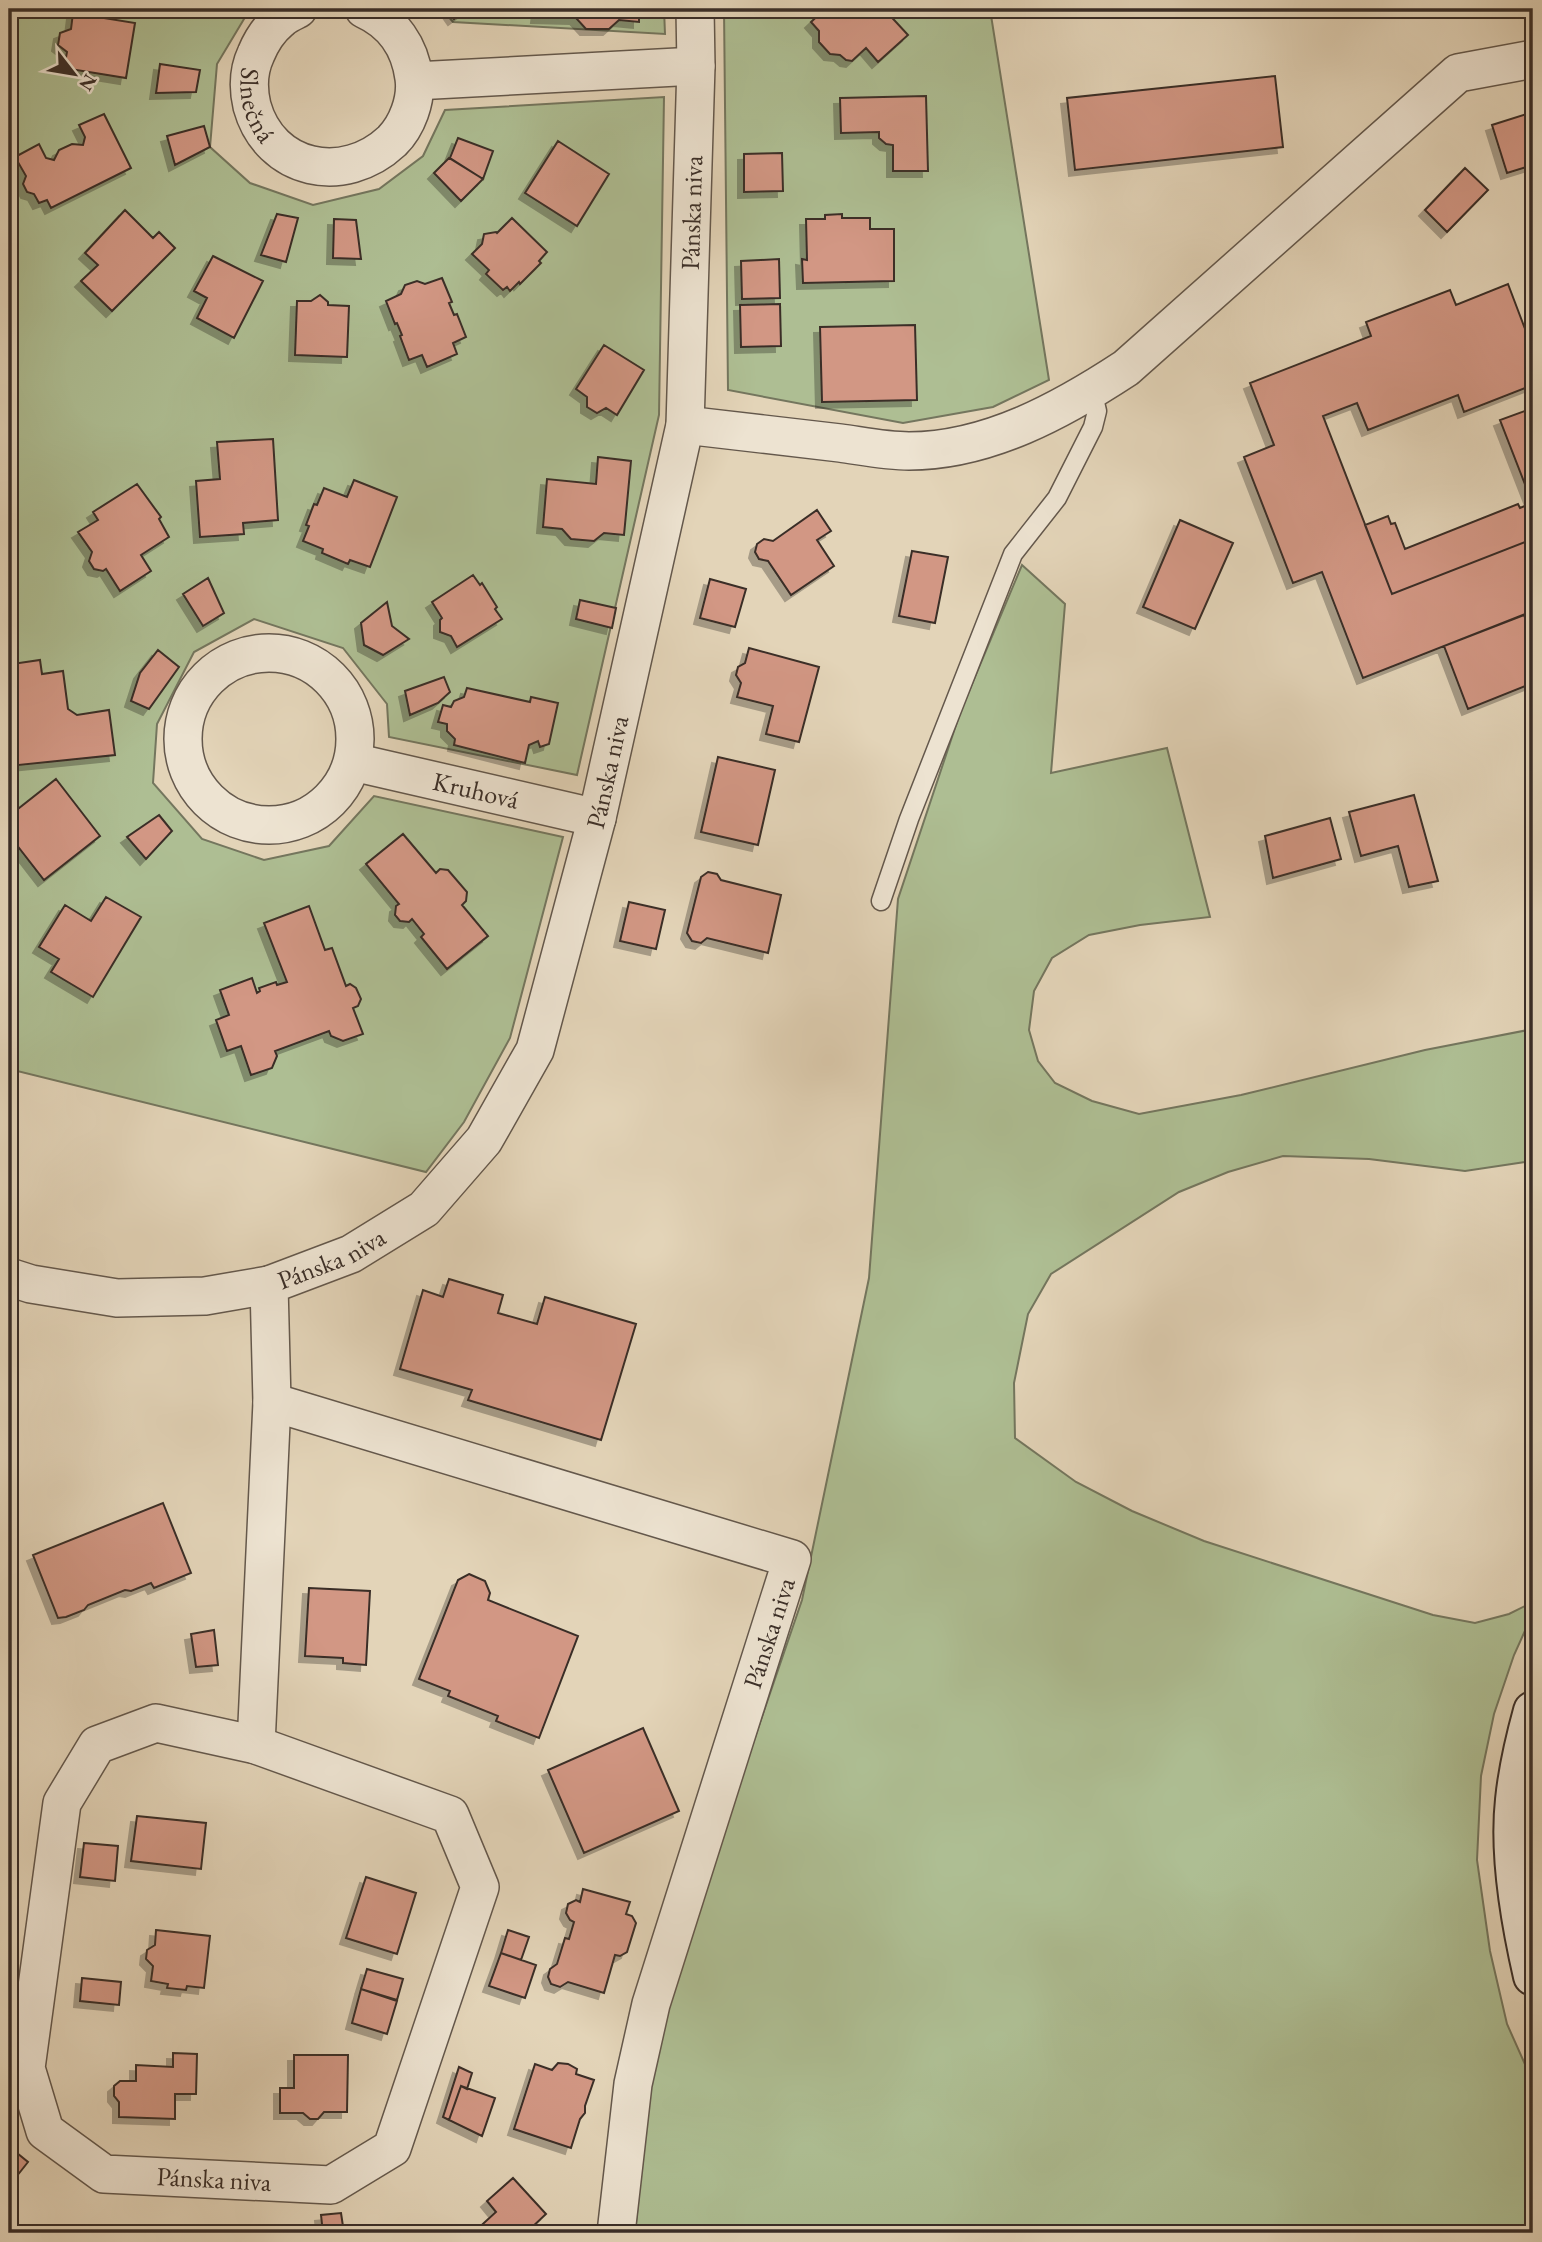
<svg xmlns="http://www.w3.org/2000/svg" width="1542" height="2242" viewBox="0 0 1542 2242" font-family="'EB Garamond',serif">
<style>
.green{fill:#aebe93;stroke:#74765e;stroke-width:2}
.building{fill:#d29784;stroke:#3a2e28;stroke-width:2;filter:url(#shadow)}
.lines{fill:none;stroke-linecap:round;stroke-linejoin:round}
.lane-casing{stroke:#64584c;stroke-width:21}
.street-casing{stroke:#64584c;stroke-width:40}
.secondary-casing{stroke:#3a2e28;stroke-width:42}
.lane{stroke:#ede3d1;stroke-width:18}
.street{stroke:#ede3d1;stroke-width:37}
.secondary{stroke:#ede3d1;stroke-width:38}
.labels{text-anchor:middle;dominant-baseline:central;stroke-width:5;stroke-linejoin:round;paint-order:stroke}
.street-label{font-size:26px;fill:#3a2e28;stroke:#ede3d1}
</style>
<defs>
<filter id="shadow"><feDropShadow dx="-6" dy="6" stdDeviation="0" flood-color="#0004"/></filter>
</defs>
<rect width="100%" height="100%" fill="#e3d4b8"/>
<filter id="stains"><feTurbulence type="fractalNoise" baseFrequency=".00286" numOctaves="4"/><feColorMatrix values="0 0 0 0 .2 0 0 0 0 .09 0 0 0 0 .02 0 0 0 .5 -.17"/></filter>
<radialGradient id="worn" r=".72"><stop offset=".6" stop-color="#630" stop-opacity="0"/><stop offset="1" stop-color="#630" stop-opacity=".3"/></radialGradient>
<path class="green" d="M 9,9 L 250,9 L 217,64 L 210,147 L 250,183 L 313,205 L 379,189 L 423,156 L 445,110 L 664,97 L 659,415 L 577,775 L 389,737 L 387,704 L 343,648 L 254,619 L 194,652 L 157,724 L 153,783 L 202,839 L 264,860 L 329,846 L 374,796 L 563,837 L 510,1038 L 464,1122 L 426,1172 L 9,1069 Z
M 442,9 L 664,9 L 665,34 L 453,22 Z
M 724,9 L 990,9 L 1049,380 L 993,407 L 903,423 L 728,390 Z
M 1022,565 L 1065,604 L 1051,773 L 1167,748 L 1210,917 L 1140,925 L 1089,935 L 1052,958 L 1034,991 L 1029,1030 L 1038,1061 L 1055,1083 L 1092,1101 L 1139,1114 L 1241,1095 L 1425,1050 L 1533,1029 L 1533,1159 L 1525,1162 L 1465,1171 L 1369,1159 L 1283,1156 L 1228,1172 L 1179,1192 L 1051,1274 L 1028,1314 L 1014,1383 L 1015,1438 L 1076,1482 L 1132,1511 L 1204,1541 L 1433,1615 L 1475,1623 L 1509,1614 L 1533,1602 L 1533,1613 L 1514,1655 L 1494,1714 L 1481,1776 L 1477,1860 L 1490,1951 L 1507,2024 L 1528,2071 L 1533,2077 L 1533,2233 L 635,2233 L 656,2026 L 802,1600 L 869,1278 L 898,899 L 961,710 Z"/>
<path class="building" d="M 447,9 L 467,9 L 454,19 Z
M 538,9 L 639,9 L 639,22 L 619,20 L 609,29 L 586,29 L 576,18 L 537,17 Z
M 825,9 L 884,9 L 908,35 L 878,62 L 866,48 L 852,61 L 846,60 L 840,55 L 830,54 L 819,42 L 819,31 L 811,22 Z
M 73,13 L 135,23 L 126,78 L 64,68 L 67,52 L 58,45 L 60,33 L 71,29 Z
M 160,64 L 200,70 L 196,92 L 156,93 Z
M 1275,76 L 1283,147 L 1075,170 L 1067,98 Z
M 926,96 L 928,171 L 893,171 L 893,145 L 886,144 L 879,138 L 879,132 L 841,133 L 840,98 Z
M 1533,112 L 1533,165 L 1507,173 L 1492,125 Z
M 104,114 L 131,168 L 51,208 L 47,200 L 39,203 L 34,194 L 27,192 L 23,184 L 26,176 L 15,157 L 39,144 L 46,158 L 54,160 L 59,150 L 72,144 L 83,145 L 85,137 L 79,125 Z
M 204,126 L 210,147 L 175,165 L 167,136 Z
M 458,138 L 493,151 L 483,179 L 450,158 Z
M 558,141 L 609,174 L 577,226 L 525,193 Z
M 782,153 L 783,191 L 744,192 L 744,154 Z
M 449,158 L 483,179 L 461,201 L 434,173 Z
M 1465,168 L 1488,190 L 1447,232 L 1425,210 Z
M 125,210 L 153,238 L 159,232 L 175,248 L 112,311 L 81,281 L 98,265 L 85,253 Z
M 277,214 L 298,218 L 286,262 L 261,255 Z
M 842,214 L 842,218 L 870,218 L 870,229 L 894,229 L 894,281 L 803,283 L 802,259 L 807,260 L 806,219 L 825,219 L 825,215 Z
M 512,218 L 547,252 L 539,261 L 541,263 L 520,284 L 519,282 L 510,291 L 507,287 L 503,290 L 486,274 L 489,270 L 472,254 L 482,244 L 484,234 L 496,232 L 497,233 Z
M 334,219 L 356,220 L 361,259 L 333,258 Z
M 213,256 L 263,281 L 234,338 L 197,318 L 207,298 L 194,291 Z
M 779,259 L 780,298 L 742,299 L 741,261 Z
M 442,278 L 452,302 L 449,303 L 454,315 L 457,314 L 466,337 L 453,343 L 457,354 L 427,367 L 422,355 L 409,360 L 400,336 L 402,335 L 397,323 L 395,324 L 386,301 L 401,294 L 405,285 L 417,281 L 425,284 Z
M 1508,284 L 1533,350 L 1533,385 L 1464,412 L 1458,395 L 1368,430 L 1357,403 L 1323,416 L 1392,594 L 1533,539 L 1533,611 L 1363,678 L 1322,572 L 1293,583 L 1244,457 L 1274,445 L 1250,383 L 1371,336 L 1366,322 L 1450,290 L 1456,305 Z
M 320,295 L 328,302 L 328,305 L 349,306 L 347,357 L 295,355 L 297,301 L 311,301 Z
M 780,304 L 781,346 L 741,347 L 740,305 Z
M 915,325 L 917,400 L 822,402 L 820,327 Z
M 604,345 L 644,370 L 617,415 L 606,408 L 597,413 L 587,407 L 587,397 L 576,389 Z
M 1533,408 L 1533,505 L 1500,420 Z
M 273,439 L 278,520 L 243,523 L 244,534 L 200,537 L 196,481 L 220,479 L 217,442 Z
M 598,457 L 631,461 L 624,535 L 604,533 L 594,541 L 571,539 L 562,529 L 543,527 L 547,479 L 596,484 Z
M 354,480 L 397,497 L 370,567 L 350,560 L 348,564 L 322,553 L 323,549 L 303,541 L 309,526 L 306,525 L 314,504 L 317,505 L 324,488 L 347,497 Z
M 137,484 L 161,517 L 159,519 L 169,537 L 141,555 L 151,571 L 120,591 L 106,569 L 103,571 L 94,569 L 89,561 L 92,552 L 78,532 L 98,520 L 93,512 Z
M 1532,503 L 1533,539 L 1392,594 L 1365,525 L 1388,516 L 1391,524 L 1395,523 L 1405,549 L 1518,504 L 1520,508 Z
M 817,510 L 831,531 L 817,540 L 834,566 L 791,595 L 768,561 L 759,559 L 755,552 L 757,544 L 764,539 L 773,541 Z
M 1180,520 L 1233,543 L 1195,629 L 1143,607 Z
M 912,551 L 948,557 L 935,623 L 899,616 Z
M 473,575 L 480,585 L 482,583 L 497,607 L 495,609 L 502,619 L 457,647 L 451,636 L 440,632 L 440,620 L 442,618 L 432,602 Z
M 208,578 L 224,613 L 203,626 L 183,594 Z
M 710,579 L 746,589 L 735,627 L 700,618 Z
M 580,600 L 616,608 L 612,628 L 576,619 Z
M 387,602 L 392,626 L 409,639 L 383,655 L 364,645 L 361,623 Z
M 1524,615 L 1533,639 L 1533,666 L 1530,667 L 1533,683 L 1468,709 L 1444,646 Z
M 749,648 L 819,667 L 799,742 L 766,734 L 773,706 L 737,697 L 741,683 L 736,675 L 738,667 L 745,663 Z
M 158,650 L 179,667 L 149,709 L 131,701 L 140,673 Z
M 40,660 L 42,674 L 63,671 L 68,709 L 77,715 L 109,710 L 115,755 L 9,766 L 9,709 L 16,708 L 12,664 Z
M 444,677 L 450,692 L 438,703 L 410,715 L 405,691 Z
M 467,688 L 530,702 L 531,697 L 558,703 L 549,744 L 540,747 L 538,741 L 529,745 L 525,763 L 454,745 L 455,739 L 447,731 L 447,724 L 438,722 L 443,705 L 451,707 L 454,701 L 464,697 Z
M 718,757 L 775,770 L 758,845 L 701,832 Z
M 56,779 L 100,836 L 44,880 L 9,835 L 9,816 Z
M 1414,795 L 1438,881 L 1409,887 L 1398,846 L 1361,856 L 1349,812 Z
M 159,815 L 172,831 L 146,859 L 127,837 Z
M 1330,818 L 1341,859 L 1273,878 L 1265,836 Z
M 403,834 L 436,873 L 440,869 L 448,870 L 467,892 L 466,901 L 462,905 L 488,936 L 447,969 L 421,937 L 424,934 L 412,919 L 409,922 L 400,921 L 395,915 L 396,906 L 399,904 L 366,864 Z
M 708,872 L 717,874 L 721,880 L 781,895 L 768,953 L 707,938 L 701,943 L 692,941 L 687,933 L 701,877 Z
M 106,897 L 141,917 L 93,997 L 51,972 L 59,959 L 39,947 L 65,905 L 91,921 Z
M 629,902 L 665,910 L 656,949 L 620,941 Z
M 309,906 L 325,950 L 332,948 L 346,986 L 350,984 L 356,988 L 361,999 L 358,1006 L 353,1008 L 363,1034 L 343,1041 L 331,1036 L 329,1031 L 275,1051 L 277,1056 L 272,1068 L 251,1075 L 241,1046 L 227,1051 L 216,1020 L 229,1015 L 220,990 L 252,978 L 257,993 L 260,991 L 259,988 L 276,982 L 277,985 L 287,982 L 264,923 Z
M 449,1279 L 503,1295 L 498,1313 L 537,1324 L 545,1297 L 636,1324 L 601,1440 L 468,1400 L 472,1390 L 400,1369 L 423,1290 L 443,1297 Z
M 163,1503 L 191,1573 L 154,1588 L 151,1583 L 131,1591 L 125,1590 L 88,1605 L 84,1610 L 66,1617 L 58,1618 L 33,1555 Z
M 469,1574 L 485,1581 L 490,1593 L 488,1600 L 578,1636 L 539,1738 L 496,1721 L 498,1716 L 448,1696 L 450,1691 L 419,1679 L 458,1580 Z
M 309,1588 L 370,1591 L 366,1665 L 343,1663 L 343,1658 L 305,1656 Z
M 214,1630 L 218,1665 L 196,1667 L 191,1634 Z
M 643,1728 L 679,1811 L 584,1853 L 548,1770 Z
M 137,1816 L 206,1823 L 201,1869 L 131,1861 Z
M 84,1843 L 118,1846 L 115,1881 L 80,1877 Z
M 366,1877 L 416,1893 L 397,1954 L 346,1938 Z
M 583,1889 L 630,1902 L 626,1914 L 632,1916 L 636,1923 L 627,1952 L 620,1956 L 615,1955 L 604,1993 L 568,1982 L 560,1987 L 551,1984 L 548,1977 L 550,1969 L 557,1964 L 565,1938 L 569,1939 L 574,1922 L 570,1920 L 566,1913 L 568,1904 L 576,1900 L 580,1902 Z
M 156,1930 L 210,1936 L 204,1988 L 187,1986 L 186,1990 L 167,1988 L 168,1984 L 151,1981 L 153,1966 L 146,1959 L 147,1950 L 155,1945 Z
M 508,1930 L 529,1937 L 521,1960 L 501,1953 Z
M 501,1953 L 536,1965 L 525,1998 L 489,1986 Z
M 367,1969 L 403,1979 L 397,2000 L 361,1989 Z
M 82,1978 L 121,1982 L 119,2005 L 80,2001 Z
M 361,1989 L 397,2001 L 387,2034 L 352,2023 Z
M 173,2053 L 197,2054 L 196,2094 L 175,2094 L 175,2119 L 119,2117 L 119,2102 L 114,2096 L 114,2086 L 120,2081 L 136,2081 L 136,2065 L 173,2067 Z
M 294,2055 L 348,2055 L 347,2112 L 324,2112 L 318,2119 L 310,2119 L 303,2113 L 280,2113 L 280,2088 L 294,2088 Z
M 558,2063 L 568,2064 L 577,2069 L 576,2074 L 594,2080 L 585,2106 L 585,2113 L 580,2119 L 571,2148 L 514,2129 L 535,2064 L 552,2070 Z
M 459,2067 L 472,2073 L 467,2089 L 461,2086 L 449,2120 L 443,2117 Z
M 461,2086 L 495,2098 L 482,2136 L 449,2120 Z
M 12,2149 L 28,2162 L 9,2186 L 9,2154 Z
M 513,2178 L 546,2214 L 529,2230 L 532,2233 L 473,2233 L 496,2212 L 487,2201 Z
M 341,2213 L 344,2233 L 323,2233 L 321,2215 Z
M 212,2228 L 251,2230 L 251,2233 L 212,2233 Z"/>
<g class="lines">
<defs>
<path id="lane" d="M 881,901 L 909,819 L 1013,554 L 1057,498 L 1093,427 L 1097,411 L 1092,390"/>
<g id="street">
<path id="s1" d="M 298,9 C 292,12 285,15 280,20 C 269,29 261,42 256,54 C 248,71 248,89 252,106 C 270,171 344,186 392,141 C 407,126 417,100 414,78 C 410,47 393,22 364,9"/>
<path d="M 415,81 L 696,66"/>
<path d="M 685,425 C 737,431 788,437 840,443 C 862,446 886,451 909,451 C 988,451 1062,410 1126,368 L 1458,73 L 1533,59"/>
<circle cx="269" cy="739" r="86"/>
<path id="s2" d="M 353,762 L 597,818"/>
<path d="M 9,1277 L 31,1284 L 117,1298 L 205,1296 L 269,1285"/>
<path d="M 272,1402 L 792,1559 L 651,2004 L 633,2084 L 616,2233"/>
<path d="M 156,1723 L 256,1745 L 450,1815 L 480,1887 L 392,2148 L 331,2185 L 104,2174 L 45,2131 L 26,2068 L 62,1803 L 97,1745 Z"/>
<path id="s3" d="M 256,1745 L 272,1402 L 269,1285 L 351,1254 L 424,1209 L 484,1140 L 535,1050 L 597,818 L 685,425 L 696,66 L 695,9"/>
</g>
<path id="secondary" d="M 1533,1711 C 1525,1740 1518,1770 1515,1800 C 1509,1854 1521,1924 1533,1976"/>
</defs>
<use href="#lane" class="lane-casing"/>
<use href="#street" class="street-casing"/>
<use href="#secondary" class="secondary-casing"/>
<use href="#lane" class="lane"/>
<use href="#street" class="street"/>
<use href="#secondary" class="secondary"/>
</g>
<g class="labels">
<g class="street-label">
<text stroke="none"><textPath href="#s1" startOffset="116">Slnečná</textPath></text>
<text stroke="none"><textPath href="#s3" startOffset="1684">Pánska niva</textPath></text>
<text stroke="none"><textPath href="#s3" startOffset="1116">Pánska niva</textPath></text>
<text stroke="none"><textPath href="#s2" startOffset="126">Kruhová</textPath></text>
<text stroke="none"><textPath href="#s3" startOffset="528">Pánska niva</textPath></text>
<text transform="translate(769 1633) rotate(-72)">Pánska niva</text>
<text transform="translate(214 2179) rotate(3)">Pánska niva</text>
</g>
</g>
<rect width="1542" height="2242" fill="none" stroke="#e3d4b8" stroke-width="35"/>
<rect x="10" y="10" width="1521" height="2221" fill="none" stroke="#3a2e28" stroke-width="3.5"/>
<rect x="18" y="18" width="1507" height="2207" fill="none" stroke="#3a2e28" stroke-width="2"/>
<g transform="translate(74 74) rotate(121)" stroke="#ede3d1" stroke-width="5" paint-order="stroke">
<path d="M0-5L12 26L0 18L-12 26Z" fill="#3a2e28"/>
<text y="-10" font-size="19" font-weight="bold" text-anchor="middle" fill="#3a2e28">N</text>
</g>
<rect width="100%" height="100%" filter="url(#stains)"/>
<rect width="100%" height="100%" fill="url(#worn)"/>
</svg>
